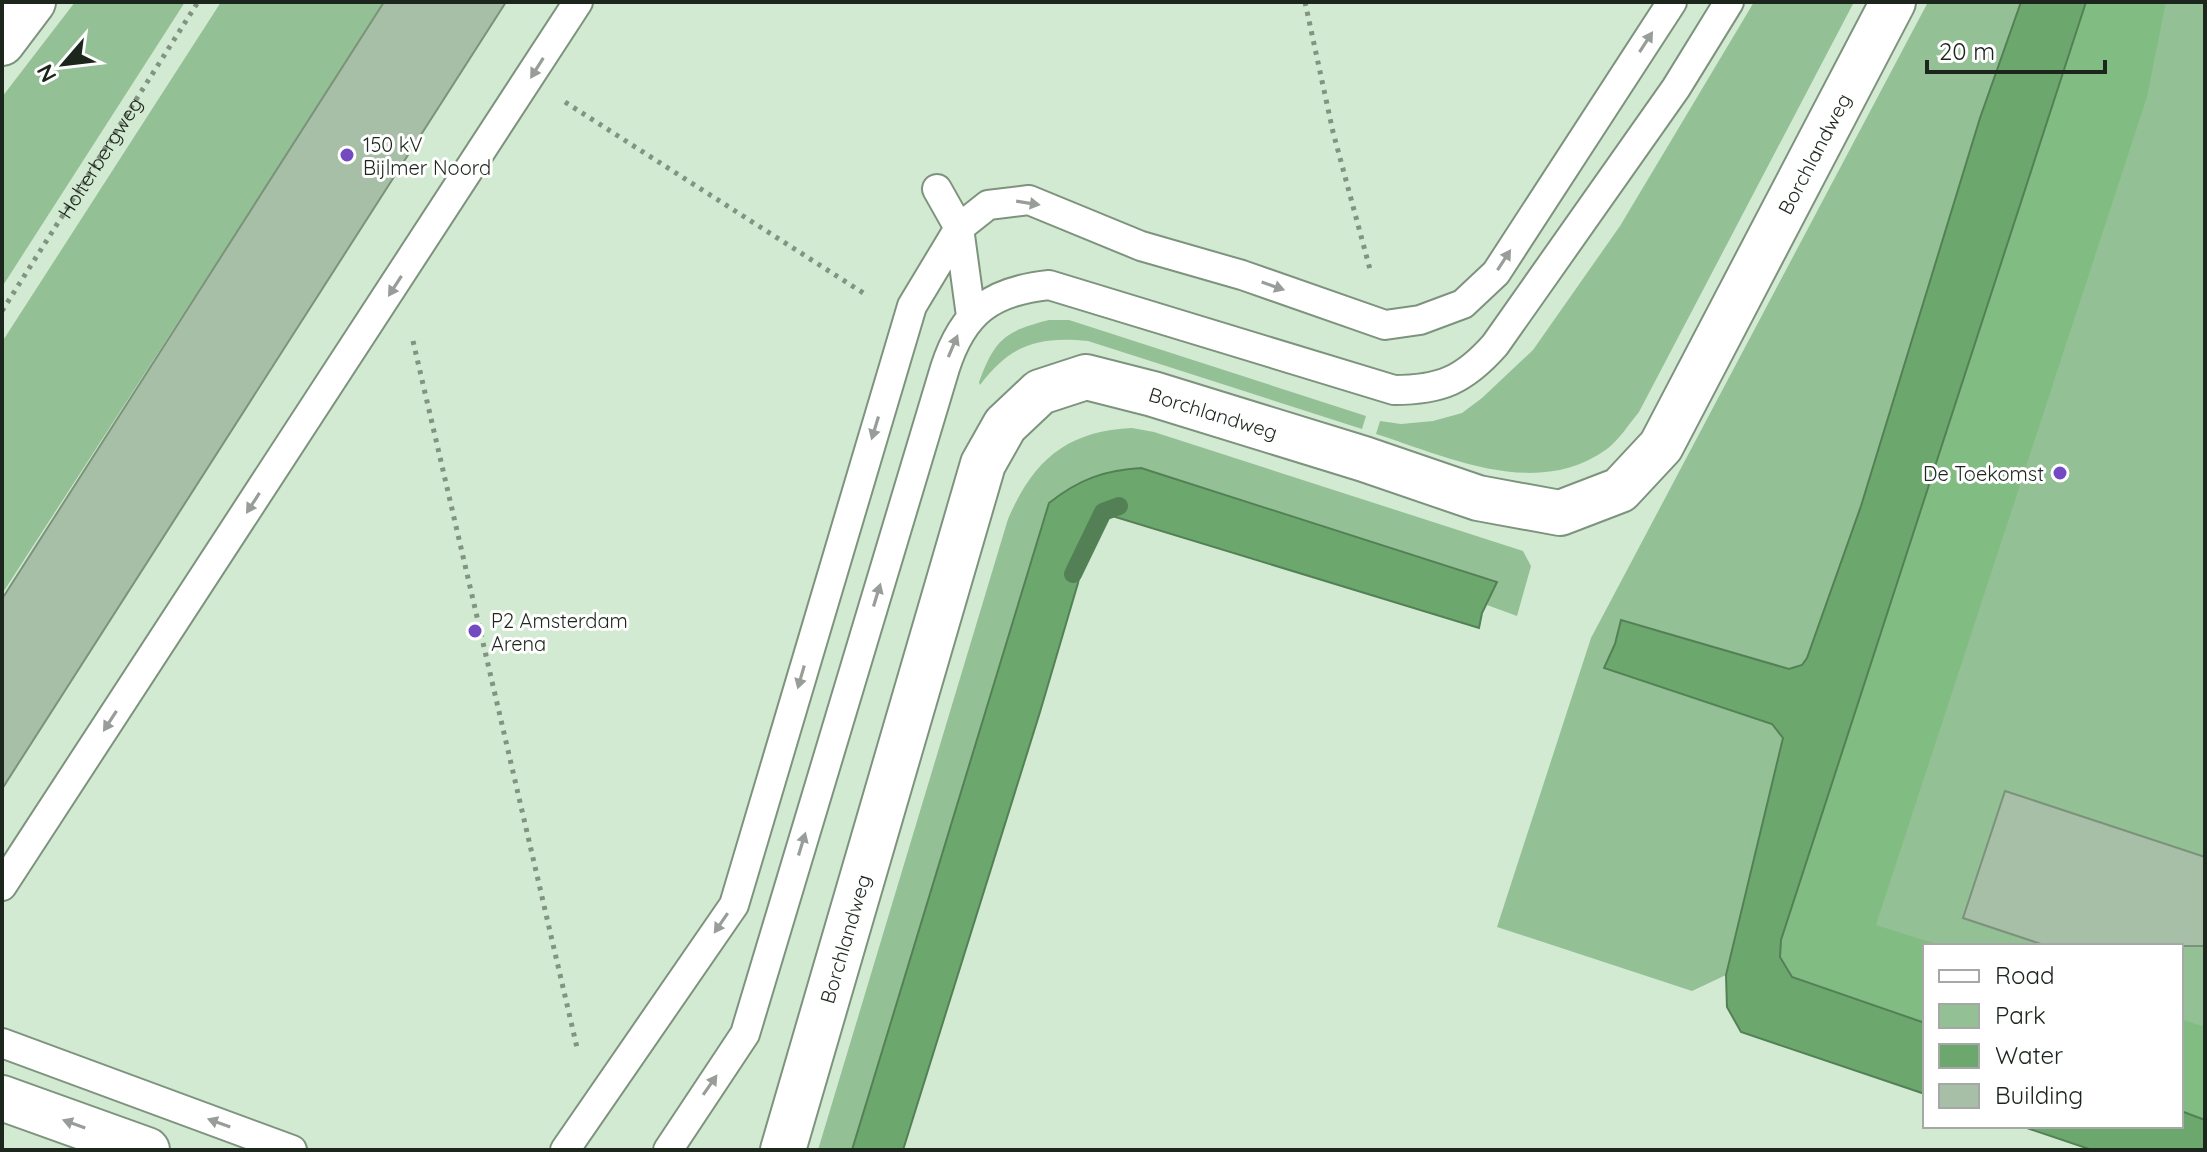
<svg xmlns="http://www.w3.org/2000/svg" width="2207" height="1152" viewBox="0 0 2207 1152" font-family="Quicksand,sans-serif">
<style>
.green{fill:#94c095}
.forest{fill:#81bd82}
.water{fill:#6ca76e;stroke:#548056;stroke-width:2}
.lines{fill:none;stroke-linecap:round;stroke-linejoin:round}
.stream{stroke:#548056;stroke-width:18}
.building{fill:#a7bea7;stroke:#7b927b;stroke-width:2}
.service-casing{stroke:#7d937d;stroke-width:32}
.minor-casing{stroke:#7d937d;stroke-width:48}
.primary-casing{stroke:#7d937d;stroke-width:48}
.path{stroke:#829382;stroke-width:5;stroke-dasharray:4 6;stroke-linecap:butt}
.service{stroke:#fff;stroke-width:28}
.minor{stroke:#fff;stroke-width:44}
.primary{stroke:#fff;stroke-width:44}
.oneway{fill:#999d99}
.poi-dot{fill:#744ac3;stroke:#fff;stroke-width:3}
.labels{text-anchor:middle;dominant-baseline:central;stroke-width:6;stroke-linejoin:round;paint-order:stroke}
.poi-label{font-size:20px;fill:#1d261d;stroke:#fff;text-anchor:start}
.street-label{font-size:20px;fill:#1d261d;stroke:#fff}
</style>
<rect width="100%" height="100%" fill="#d2ead2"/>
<path class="green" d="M 75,2 L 185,2 L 2,287 L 2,97 Z
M 221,2 L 385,2 L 2,594 L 2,342 Z
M 1754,2 L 1854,2 L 1639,412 C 1629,424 1619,440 1607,449 C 1537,500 1448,457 1376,434 L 1380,421 L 1401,424 L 1433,421 L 1462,413 L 1482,398 L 1533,350 L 1620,226 Z
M 1928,2 L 2021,2 L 1980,118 L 1861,506 L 1793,697 L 1726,975 L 1692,991 L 1497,927 L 1591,638 Z
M 2069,2 L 2205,2 L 2205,1140 L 2181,1126 L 2181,946 L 1925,946 L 1925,1044 L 1783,996 L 1763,943 Z
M 1049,320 L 1069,320 L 1366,416 L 1362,429 L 1088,341 C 1039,336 1011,344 980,385 L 979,382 C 995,339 1005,331 1049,320 Z
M 1132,428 L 1154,432 L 1523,551 L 1531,566 L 1517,616 L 1487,605 L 1496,582 L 1049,503 L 852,1150 L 818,1150 L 1008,519 C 1033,461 1066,431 1132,428 Z"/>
<path class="forest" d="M 2086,2 L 2166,2 L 2147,97 L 1876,925 L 1943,946 L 1925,946 L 1925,1023 L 1792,977 L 1780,957 L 1781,940 Z
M 2181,1019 L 2205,1027 L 2205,1120 L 2181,1111 Z"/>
<path class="water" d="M 2021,2 L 2086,2 L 1781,940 L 1780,957 L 1792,977 L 1925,1023 L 1925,1094 L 1741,1032 L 1727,1007 L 1726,975 L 1783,738 L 1772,724 L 1604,668 L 1615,644 L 1621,620 L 1789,669 L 1802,665 L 1807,658 L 1861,506 L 1980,118 Z
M 1141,468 L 1497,582 L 1482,613 L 1479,628 L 1109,515 L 1097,517 L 1089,527 L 1078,583 L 1040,712 L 903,1150 L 852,1150 L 1049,503 C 1078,480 1104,470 1141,468 Z
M 2181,1111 L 2205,1120 L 2205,1150 L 2092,1150 L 2021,1126 L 2181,1126 Z"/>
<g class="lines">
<path class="stream" d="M 1073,574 L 1103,512 L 1119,506"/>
</g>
<path class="building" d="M 384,2 L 506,2 L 2,789 L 2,599 Z
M 2005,791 L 2205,857 L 2205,946 L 2047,946 L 1963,918 Z"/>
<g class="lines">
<defs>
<path id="service" d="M 937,189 L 959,228 L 971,316
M 2,886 L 578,2
M 2,1043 L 292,1150
M 565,1150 L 734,905 L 912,306 L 959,228 L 988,205 L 1029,200 L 1141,246 L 1242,275 L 1385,325 L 1420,320 L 1463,304 L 1496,273 L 1672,2
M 668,1150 L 745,1034 L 945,368 C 963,312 991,291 1049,285 L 1394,390 C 1441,390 1464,380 1495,345 L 1676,88 L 1729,2"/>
<g id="minor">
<path d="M 2,1098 L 147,1150"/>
<path id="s2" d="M 783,1150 L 983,464 L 1005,425 L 1040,392 L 1086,377 L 1153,394 L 1364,459 L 1478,498 L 1560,513 L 1620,490 L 1661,446 L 1893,2"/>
</g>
<path id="primary" d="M 2,43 L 33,2"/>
</defs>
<use href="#service" class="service-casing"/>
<use href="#minor" class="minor-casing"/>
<use href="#primary" class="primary-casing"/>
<g class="path">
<path d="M 1305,2 L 1333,132 L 1371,273"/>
<path d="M 565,102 L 868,296"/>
<path id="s1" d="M 2,311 L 198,2"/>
<path d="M 413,341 L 578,1052"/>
</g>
<use href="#service" class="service"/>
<use href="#minor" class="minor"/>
<use href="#primary" class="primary"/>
</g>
<defs><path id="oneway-solid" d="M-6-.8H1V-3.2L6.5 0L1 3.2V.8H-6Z" transform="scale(2)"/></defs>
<g class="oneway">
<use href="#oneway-solid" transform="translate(1646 42) rotate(-57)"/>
<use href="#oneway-solid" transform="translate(537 68) rotate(122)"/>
<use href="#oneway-solid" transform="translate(1028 203) rotate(9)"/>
<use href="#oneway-solid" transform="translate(1504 260) rotate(-57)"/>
<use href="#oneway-solid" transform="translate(395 286) rotate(123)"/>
<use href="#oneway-solid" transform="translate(1273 286) rotate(19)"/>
<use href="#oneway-solid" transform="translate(953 346) rotate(-67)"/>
<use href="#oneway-solid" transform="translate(875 428) rotate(107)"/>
<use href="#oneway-solid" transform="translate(253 503) rotate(123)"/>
<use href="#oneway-solid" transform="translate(877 595) rotate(-73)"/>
<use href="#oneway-solid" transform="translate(801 677) rotate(106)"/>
<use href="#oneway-solid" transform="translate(110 721) rotate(123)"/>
<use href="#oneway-solid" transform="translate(802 844) rotate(-73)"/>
<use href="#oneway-solid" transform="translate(721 923) rotate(124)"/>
<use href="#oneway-solid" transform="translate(710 1085) rotate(-55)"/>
<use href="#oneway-solid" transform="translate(219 1123) rotate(-160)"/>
<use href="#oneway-solid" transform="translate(74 1124) rotate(-160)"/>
</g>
<g class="poi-dot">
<circle cx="347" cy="155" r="8"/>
<circle cx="2060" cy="473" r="8"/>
<circle cx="475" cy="631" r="8"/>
</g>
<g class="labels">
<g class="poi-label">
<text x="363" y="144">150 kV<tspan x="363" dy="23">Bijlmer Noord</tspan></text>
<text x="2044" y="473" text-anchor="end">De Toekomst</text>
<text x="491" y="620">P2 Amsterdam<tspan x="491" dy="23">Arena</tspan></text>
</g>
<g class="street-label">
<text stroke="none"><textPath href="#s2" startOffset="1804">Borchlandweg</textPath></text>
<text stroke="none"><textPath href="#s1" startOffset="182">Holterbergweg</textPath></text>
<text stroke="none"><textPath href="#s2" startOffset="988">Borchlandweg</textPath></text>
<text stroke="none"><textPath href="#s2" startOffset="220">Borchlandweg</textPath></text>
</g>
</g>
<rect width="2207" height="1152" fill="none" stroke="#1d261d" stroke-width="8"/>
<rect x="1923" y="944" width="260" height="184" fill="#ffffff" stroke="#a5a8a5" stroke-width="2"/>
<rect x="1939" y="970" width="40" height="12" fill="#ffffff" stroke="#a5a8a5" stroke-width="2"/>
<text x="1995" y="984" font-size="24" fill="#1d261d">Road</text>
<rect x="1939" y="1004" width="40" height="24" fill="#94c095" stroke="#a5a8a5" stroke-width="2"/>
<text x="1995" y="1024" font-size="24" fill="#1d261d">Park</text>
<rect x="1939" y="1044" width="40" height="24" fill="#6ca76e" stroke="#a5a8a5" stroke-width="2"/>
<text x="1995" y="1064" font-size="24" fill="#1d261d">Water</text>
<rect x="1939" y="1084" width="40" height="24" fill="#a7bea7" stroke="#a5a8a5" stroke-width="2"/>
<text x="1995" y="1104" font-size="24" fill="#1d261d">Building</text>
<g transform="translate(64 64) rotate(242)" stroke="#ffffff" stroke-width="6" paint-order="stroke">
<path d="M0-6L14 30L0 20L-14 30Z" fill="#1d261d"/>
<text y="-12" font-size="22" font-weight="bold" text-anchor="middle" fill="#1d261d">N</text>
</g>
<path d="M1927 60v12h178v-12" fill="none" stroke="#1d261d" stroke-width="4"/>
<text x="1939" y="60" font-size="24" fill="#1d261d" stroke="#ffffff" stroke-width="6" paint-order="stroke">20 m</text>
</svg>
